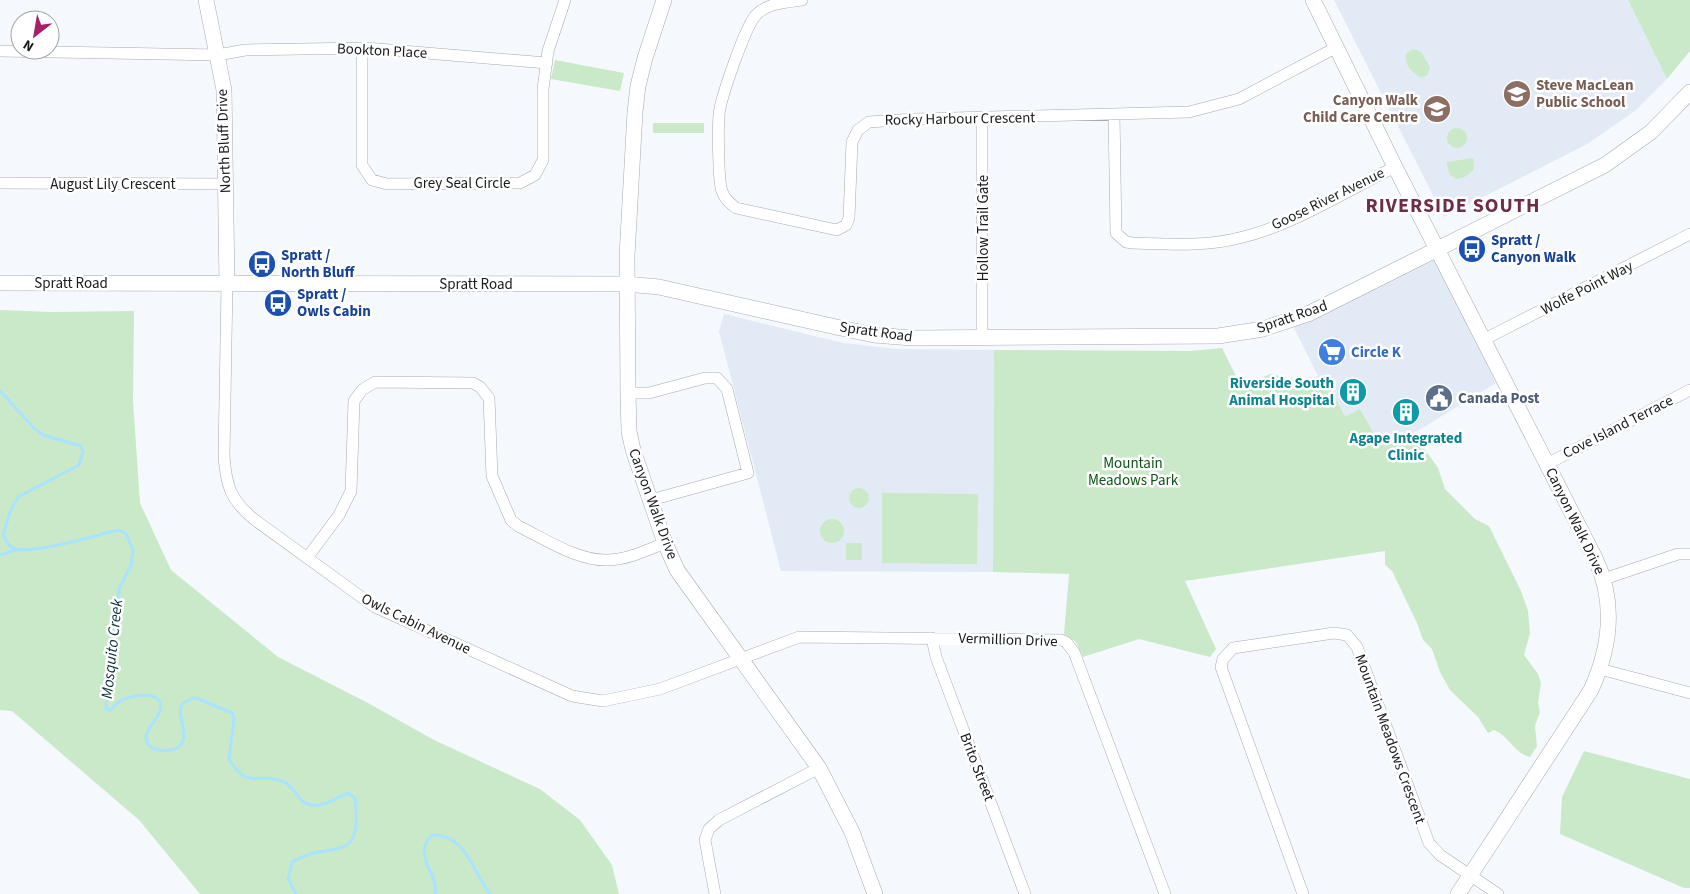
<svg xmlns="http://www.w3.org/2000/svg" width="1690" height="894" viewBox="0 0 1690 894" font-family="'Source Sans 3',sans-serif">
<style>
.built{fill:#e2eaf5}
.green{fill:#c9e9c9}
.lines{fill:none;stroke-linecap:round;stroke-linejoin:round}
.stream{stroke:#a9e3ff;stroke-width:3}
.street-casing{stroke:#a7aaaf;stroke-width:12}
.secondary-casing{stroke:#a7aaaf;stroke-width:16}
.street{stroke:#fff;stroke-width:11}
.secondary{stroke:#fff;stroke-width:15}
.labels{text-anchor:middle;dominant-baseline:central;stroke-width:5;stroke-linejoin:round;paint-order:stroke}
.street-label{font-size:15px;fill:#191a1c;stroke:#fff}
.education-label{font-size:15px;font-weight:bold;fill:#785e54;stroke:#fff;text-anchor:start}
.transit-label{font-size:15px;font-weight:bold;fill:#164399;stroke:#fff;text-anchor:start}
.shop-label{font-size:15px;font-weight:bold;fill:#366cbe;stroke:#fff;text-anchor:start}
.culture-label{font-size:15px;font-weight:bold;fill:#0d838f;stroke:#fff;text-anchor:end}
.service-label{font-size:15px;font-weight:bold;fill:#4e5e75;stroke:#fff;text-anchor:start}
.park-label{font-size:15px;fill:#0c5515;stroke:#fff}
.water-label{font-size:16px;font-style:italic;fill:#0b2f3d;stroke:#fff}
.district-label{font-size:20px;font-weight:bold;letter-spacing:1px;fill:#6e2c49;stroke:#fff}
</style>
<rect width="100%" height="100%" fill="#f5f9fe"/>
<path class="built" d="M 1334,0 L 1628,0 L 1667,79 L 1636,110 L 1589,143 L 1444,217 Z
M 1434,257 L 1496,383 L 1388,449 L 1374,447 L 1342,424 L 1293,326 Z
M 724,314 L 843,343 L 897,349 L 994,350 L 993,572 L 781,571 L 719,331 Z"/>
<path class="green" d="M 1628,0 L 1690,0 L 1690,51 L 1667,79 Z
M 1413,49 L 1421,52 L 1430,67 L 1427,75 L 1421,78 C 1412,72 1404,66 1406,54 Z
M 555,60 L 624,73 L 620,91 L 551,79 Z
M 653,123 L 704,123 L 704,133 L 653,133 Z
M1447 138a10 10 0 1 1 20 0a10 10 0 1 1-20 0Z
M 1473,158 L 1474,169 C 1462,183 1448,183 1447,162 Z
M 0,310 L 51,312 L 134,311 L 133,401 L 140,503 L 171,570 L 278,657 L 368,703 L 434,740 L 540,789 L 580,820 L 612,865 L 619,894 L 200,894 L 139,820 L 12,711 L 0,710 Z
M 1222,348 L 1238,380 L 1251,381 L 1271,374 L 1294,379 L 1324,376 L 1345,417 L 1360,409 L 1377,440 L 1387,435 L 1391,442 L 1412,431 L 1438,468 L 1445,489 L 1475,519 L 1489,526 L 1521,591 L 1528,611 L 1530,633 L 1524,655 L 1538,674 L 1541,683 L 1538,703 L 1540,712 L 1535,726 L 1537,746 L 1530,757 C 1515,754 1508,735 1494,730 L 1488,733 L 1478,717 L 1450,690 L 1440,672 L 1432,649 L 1423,640 L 1417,623 L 1392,571 L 1385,565 L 1385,551 L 1185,581 L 1216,649 L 1210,657 L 1139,639 L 1083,657 L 1076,642 L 1064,634 L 1069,574 L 993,572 L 994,350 L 1190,351 Z
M849 498a10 10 0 1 1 20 0a10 10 0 1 1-20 0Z
M 882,493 L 978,494 L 977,564 L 882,563 Z
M820 531a12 12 0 1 1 24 0a12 12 0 1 1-24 0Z
M 846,543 L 862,543 L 862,560 L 846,560 Z
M 1584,751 L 1690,779 L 1690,888 L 1684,888 L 1560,834 L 1562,797 Z"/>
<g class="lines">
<path class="stream" d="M 0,391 L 35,429 L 43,435 L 81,446 L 83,452 L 79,465 L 18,497 L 10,512 L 3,535 C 6,541 9,547 16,549 C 34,554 97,535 119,530 L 126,534 L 133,550 L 131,566 L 120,586 L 110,645 L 106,709 L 110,710 C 114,707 117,702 122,700 C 132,695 165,689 160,710 C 158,720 147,727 146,737 C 145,753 175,755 182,743 C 189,729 175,716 183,703 L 194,698 L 199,699 L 232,713 L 234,719 L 229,759 C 248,791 256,772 282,781 C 295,785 297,803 311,805 C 324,807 336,798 348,793 L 355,798 C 364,868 330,839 292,862 L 288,879 L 296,894
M 0,555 L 16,550
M 435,894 C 439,873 411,855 432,835 C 467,834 472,872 490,894"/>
<defs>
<path id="street" d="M 802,0 C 787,2 767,3 756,15 C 746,25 720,99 719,115 C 718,127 718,181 722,191 C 724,199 730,203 736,208 L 837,230 L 846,225 L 849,218 L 852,142 L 858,130 L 869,122 L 914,119 L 1189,112 L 1239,99 L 1337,47
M 362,49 L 362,165 L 372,180 L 387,184 L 520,183 L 535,175 L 543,160 L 543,89 L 548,51 L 565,0
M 0,51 L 218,55 L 245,50 L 366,48 L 547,63
M 1114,114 L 1116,233 L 1126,242 L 1132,243 C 1167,244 1204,247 1239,238 C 1294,225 1344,192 1395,167
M 0,183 L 225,184
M 227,284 L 224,456 C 226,486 231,501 255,520 L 375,607 L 572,696 L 603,701 L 660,689 L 799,637 L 1061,640 L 1066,642 L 1074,652 L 1165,894
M 982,337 L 982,119
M 1483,340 L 1690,234
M 628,393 L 649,393 L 705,378 L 717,378 L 727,389 L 748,473 L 651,500
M 1547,464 L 1690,390
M 307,558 L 339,515 L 351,491 L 354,401 L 362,390 L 375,382 L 473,383 L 480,387 L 489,398 L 492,476 L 511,520 L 518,526 C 545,539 579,562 609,560 C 629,559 647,550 665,543
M 1604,579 L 1678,554 L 1690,554
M 932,638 L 936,657 L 1025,894
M 1600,669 L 1690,693
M 715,894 L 705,840 L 709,829 L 719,820 L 819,768
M 1303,894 L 1221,667 L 1223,659 L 1233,648 L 1334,633 L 1347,635 L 1357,647 L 1429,843 L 1440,855 L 1498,894"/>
<path id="secondary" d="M 206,0 L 224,90 L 227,284
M 664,0 L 645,58 L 638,86 L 635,112 L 627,256 L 628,393 L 629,431 L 633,450 L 665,543 L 677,570 L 819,768 L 852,832 L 875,894
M 1313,0 L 1395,167 L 1595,558 C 1616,602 1611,646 1591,690 L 1458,894
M 0,283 L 626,284 L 659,287 L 836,327 L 874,335 L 912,338 L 1218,336 L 1263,329 L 1308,314 L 1605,165 L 1651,132 L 1690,92"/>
</defs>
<use href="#street" class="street-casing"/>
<use href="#secondary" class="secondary-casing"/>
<use href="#street" class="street"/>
<use href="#secondary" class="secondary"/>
</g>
<defs>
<symbol id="school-disc" viewBox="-11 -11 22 22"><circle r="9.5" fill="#8d6e63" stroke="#fff"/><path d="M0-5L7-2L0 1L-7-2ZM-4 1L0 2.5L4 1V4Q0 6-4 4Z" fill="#fff"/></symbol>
<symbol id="bus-disc" viewBox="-11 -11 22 22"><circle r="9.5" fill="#1a4fb4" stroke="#fff"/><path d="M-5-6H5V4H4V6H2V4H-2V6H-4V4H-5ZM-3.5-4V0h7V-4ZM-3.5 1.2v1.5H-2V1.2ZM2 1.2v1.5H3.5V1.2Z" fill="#fff"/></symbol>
<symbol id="supermarket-disc" viewBox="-11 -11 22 22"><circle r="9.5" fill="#3f7fe0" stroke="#fff"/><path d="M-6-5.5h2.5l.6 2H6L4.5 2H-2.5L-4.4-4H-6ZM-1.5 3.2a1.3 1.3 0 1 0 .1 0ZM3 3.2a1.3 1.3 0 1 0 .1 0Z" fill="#fff"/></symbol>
<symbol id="building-disc" viewBox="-11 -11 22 22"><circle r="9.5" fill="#0f9aa8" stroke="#fff"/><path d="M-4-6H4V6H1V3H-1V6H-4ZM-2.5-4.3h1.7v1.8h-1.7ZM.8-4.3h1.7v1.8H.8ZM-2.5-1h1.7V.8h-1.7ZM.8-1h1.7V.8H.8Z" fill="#fff"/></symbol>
<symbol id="civic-disc" viewBox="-11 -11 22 22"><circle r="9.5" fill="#5c6f8a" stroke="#fff"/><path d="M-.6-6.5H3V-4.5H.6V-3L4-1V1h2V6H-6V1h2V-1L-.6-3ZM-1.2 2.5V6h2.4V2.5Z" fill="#fff"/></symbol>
</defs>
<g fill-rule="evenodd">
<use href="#school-disc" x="1501" y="78" width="32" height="32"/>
<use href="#school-disc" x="1421" y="93" width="32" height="32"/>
<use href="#bus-disc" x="1456" y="233" width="32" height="32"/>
<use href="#bus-disc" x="246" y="248" width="32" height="32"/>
<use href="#bus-disc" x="262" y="287" width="32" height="32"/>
<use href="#supermarket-disc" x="1316" y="336" width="32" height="32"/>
<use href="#building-disc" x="1337" y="376" width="32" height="32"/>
<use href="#civic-disc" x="1423" y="382" width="32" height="32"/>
<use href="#building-disc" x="1390" y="396" width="32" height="32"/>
</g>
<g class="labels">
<g class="street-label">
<text transform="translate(382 51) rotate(3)">Bookton Place</text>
<text transform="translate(960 119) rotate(-1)">Rocky Harbour Crescent</text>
<text transform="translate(224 141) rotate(-92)">North Bluff Drive</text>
<text x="462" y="183">Grey Seal Circle</text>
<text x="113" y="184">August Lily Crescent</text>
<text transform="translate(1328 199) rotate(-26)">Goose River Avenue</text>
<text transform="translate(983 228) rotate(-90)">Hollow Trail Gate</text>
<text x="71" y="283">Spratt Road</text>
<text x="476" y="284">Spratt Road</text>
<text transform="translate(1587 288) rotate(-27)">Wolfe Point Way</text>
<text transform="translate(1292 317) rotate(-19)">Spratt Road</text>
<text transform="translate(876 332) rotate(8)">Spratt Road</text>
<text transform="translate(1618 427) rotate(-27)">Cove Island Terrace</text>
<text transform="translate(653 504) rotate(70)">Canyon Walk Drive</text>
<text transform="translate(1575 521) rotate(64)">Canyon Walk Drive</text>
<text transform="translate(416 624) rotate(26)">Owls Cabin Avenue</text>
<text transform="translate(1008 640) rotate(2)">Vermillion Drive</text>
<text transform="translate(1390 739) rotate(70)">Mountain Meadows Crescent</text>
<text transform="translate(977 767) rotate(69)">Brito Street</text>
</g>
<g class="education-label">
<text x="1536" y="85">Steve MacLean<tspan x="1536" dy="17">Public School</tspan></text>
<text x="1418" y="100" text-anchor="end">Canyon Walk<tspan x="1418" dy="17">Child Care Centre</tspan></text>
</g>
<g class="transit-label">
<text x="1491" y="240">Spratt /<tspan x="1491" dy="17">Canyon Walk</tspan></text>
<text x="281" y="255">Spratt /<tspan x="281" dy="17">North Bluff</tspan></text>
<text x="297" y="294">Spratt /<tspan x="297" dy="17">Owls Cabin</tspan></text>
</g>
<g class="shop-label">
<text x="1351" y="352">Circle K</text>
</g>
<g class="culture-label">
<text x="1334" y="383">Riverside South<tspan x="1334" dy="17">Animal Hospital</tspan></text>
<text x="1406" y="438" text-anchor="middle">Agape Integrated<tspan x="1406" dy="17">Clinic</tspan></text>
</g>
<g class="service-label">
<text x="1458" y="398">Canada Post</text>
</g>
<g class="park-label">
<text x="1133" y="463">Mountain<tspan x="1133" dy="17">Meadows Park</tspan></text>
</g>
<g class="water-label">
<text transform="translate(112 649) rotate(-84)">Mosquito Creek</text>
</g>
<g class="district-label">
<text x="1453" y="206">RIVERSIDE SOUTH</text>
</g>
</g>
<g transform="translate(35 35) rotate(211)"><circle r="24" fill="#ffffff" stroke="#a3a3a4"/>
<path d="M0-4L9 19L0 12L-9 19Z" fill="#a71f66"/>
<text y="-8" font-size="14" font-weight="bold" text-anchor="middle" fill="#191a1c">N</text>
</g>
</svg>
